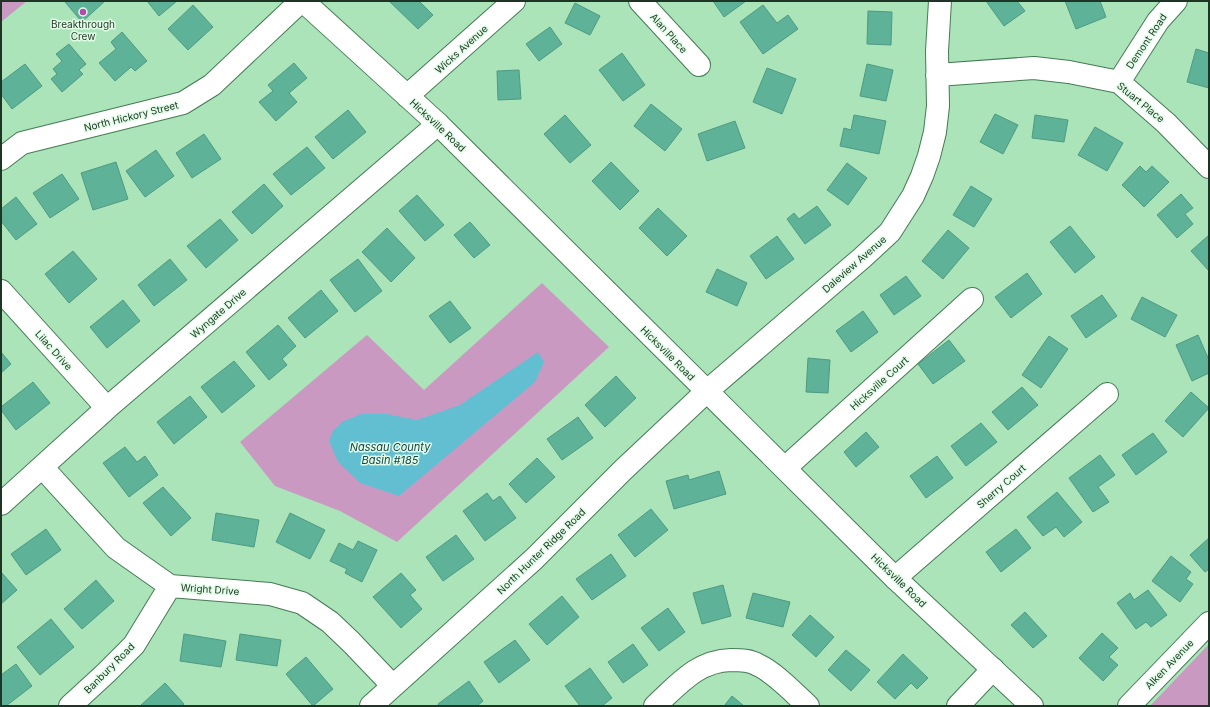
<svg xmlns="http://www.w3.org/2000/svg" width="1210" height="707" viewBox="0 0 1210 707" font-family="Inter,sans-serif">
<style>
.green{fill:#ca99c2}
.water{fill:#62bfd1}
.building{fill:#5db298;stroke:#4e9a83}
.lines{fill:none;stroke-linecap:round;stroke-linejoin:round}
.minor-casing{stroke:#457b54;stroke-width:24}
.major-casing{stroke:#457b54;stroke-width:24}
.minor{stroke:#fff;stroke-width:22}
.major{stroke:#fff;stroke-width:22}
.poi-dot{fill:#b54aaa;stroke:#e1fde7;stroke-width:1.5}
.labels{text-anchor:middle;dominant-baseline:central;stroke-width:3;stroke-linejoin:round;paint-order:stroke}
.poi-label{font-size:10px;fill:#1e3424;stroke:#e1fde7}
.street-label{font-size:10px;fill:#1e3424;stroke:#e1fde7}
.water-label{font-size:11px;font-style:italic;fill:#17424a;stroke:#e1fde7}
</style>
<rect width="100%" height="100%" fill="#abe4b9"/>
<path class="green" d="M 1,1 L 27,1 L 1,22 Z
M 542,283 L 609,347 L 397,542 L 340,511 L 275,486 L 240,442 L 367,335 L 424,390 Z
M 1209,644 L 1209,706 L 1150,706 Z"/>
<path class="water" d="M 538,352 L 544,362 L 535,382 L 399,496 L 360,483 L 338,462 L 329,441 L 333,431 L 342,422 L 361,414 L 387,414 L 417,420 L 460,405 Z"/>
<path class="building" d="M 66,1 L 105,1 L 82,22 L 65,2 Z
M 147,1 L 177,1 L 159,16 Z
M 389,1 L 419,1 L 433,15 L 418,29 Z
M 713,1 L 746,1 L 724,17 Z
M 986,1 L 1017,1 L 1025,11 L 1004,26 Z
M 1065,1 L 1100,1 L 1106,17 L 1076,29 Z
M 575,3 L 600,16 L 590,35 L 565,23 Z
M 193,5 L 213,27 L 188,50 L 168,29 Z
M 763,5 L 777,23 L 788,15 L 798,29 L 763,54 L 740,22 Z
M 868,11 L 892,12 L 891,45 L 867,44 Z
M 550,27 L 562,44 L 539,61 L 526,44 Z
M 122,32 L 147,61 L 135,71 L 131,67 L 115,81 L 99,63 L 116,49 L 111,42 Z
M 69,44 L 86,64 L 79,70 L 83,74 L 62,92 L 51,79 L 57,74 L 53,69 L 62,61 L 56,54 Z
M 1196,49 L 1209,53 L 1209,88 L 1187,82 Z
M 622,53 L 645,85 L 623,101 L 599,70 Z
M 294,63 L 307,78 L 289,93 L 297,102 L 276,121 L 259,102 L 273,91 L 268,85 Z
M 25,64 L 42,86 L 12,109 L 1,94 L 1,82 Z
M 867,64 L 893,70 L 886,101 L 860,96 Z
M 767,68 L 796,79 L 782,114 L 753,102 Z
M 519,70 L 521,99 L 498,100 L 497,71 Z
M 651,104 L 682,129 L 665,151 L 634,126 Z
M 348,110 L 366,132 L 333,159 L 315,137 Z
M 995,114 L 1018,125 L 1003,154 L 980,142 Z
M 565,115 L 591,145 L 570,163 L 544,134 Z
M 854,115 L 886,121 L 879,154 L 840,146 L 844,128 L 851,130 Z
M 1035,115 L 1068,120 L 1064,142 L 1032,138 Z
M 735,121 L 745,148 L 707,161 L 698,134 Z
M 1095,127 L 1123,143 L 1107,171 L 1078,155 Z
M 204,134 L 221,159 L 192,178 L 176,153 Z
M 307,147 L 325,168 L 291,195 L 273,174 Z
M 156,150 L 174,176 L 145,197 L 126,171 Z
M 116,162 L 128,199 L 93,210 L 81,173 Z
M 611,162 L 639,191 L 620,210 L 592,181 Z
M 847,163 L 867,178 L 848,205 L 827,190 Z
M 1140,166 L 1146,172 L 1152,166 L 1169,182 L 1144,207 L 1122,185 Z
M 62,174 L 79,199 L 50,218 L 33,193 Z
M 264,184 L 283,206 L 252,234 L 232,212 Z
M 971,186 L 992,199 L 974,227 L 953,215 Z
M 1181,194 L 1193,208 L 1185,214 L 1193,224 L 1177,238 L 1157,215 Z
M 417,195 L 444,225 L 425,241 L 399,211 Z
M 16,197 L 37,224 L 16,240 L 1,221 L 1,209 Z
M 817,206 L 831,225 L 805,244 L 787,219 L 794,213 L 799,219 Z
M 658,208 L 687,236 L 667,256 L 639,228 Z
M 220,219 L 238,240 L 206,268 L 187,246 Z
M 470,222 L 490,245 L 474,258 L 454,235 Z
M 1070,226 L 1095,257 L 1075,273 L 1050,242 Z
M 387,228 L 415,258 L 391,282 L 362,252 Z
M 948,230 L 969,248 L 943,279 L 922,261 Z
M 1209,235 L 1209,271 L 1191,251 Z
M 777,236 L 794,259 L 766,279 L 750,256 Z
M 73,251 L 97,279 L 69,303 L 45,274 Z
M 170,259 L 187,280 L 154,306 L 138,285 Z
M 358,259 L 382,291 L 355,312 L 330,280 Z
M 717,269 L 747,283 L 737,306 L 706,292 Z
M 1027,273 L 1042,294 L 1011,318 L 995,297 Z
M 906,276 L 921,296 L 894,315 L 880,295 Z
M 321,290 L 338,311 L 305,338 L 288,318 Z
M 1102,295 L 1117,316 L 1086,338 L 1071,316 Z
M 1142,297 L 1177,315 L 1165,337 L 1131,319 Z
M 123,300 L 140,321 L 107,348 L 90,327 Z
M 450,301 L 471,328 L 450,343 L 429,316 Z
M 863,311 L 878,332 L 851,352 L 836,331 Z
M 278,325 L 296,346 L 282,359 L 287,365 L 269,380 L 246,352 Z
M 1198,335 L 1209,360 L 1209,373 L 1192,381 L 1176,345 Z
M 1049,336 L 1068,349 L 1041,388 L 1022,375 Z
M 949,340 L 965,361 L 933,384 L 918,364 Z
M 1,352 L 11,364 L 1,373 Z
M 808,358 L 830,360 L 828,393 L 806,392 Z
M 234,361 L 255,386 L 222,413 L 201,387 Z
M 616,376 L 636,398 L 605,427 L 585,405 Z
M 33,382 L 50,403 L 16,430 L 1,410 L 1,407 Z
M 1022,387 L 1038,405 L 1008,430 L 992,412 Z
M 1191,392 L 1209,408 L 1183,437 L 1165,421 Z
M 190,396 L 207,417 L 174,444 L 157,422 Z
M 578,417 L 593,438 L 562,460 L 547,439 Z
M 981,423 L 997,442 L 966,466 L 951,446 Z
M 866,432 L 879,447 L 856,467 L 844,452 Z
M 1153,433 L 1167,452 L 1136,475 L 1122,455 Z
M 125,447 L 137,462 L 145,456 L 158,475 L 129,497 L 103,463 Z
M 1100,455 L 1115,475 L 1098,487 L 1109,502 L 1093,512 L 1069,478 Z
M 937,456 L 953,478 L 926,498 L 910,476 Z
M 537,458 L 555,477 L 526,503 L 509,484 Z
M 719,471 L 726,494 L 674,509 L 666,481 L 688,475 L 689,480 Z
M 163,487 L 191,518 L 171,536 L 143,503 Z
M 1057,492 L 1082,522 L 1064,537 L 1056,527 L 1043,536 L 1027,517 Z
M 487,493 L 493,501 L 500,496 L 516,518 L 485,541 L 463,511 Z
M 651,509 L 668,530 L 635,557 L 618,535 Z
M 216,513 L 259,520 L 254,547 L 212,540 Z
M 290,513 L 325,530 L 310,559 L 276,542 Z
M 46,529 L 61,550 L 26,575 L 11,554 Z
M 1016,529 L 1031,548 L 1001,572 L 986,552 Z
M 456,535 L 474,559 L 443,581 L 426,557 Z
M 1209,538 L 1209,569 L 1205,572 L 1190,555 Z
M 358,541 L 377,550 L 362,582 L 345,573 L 347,569 L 330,561 L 339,543 L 353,550 Z
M 611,554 L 626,576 L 592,600 L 576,579 Z
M 1171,556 L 1191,572 L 1186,579 L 1193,584 L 1180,602 L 1152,581 Z
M 1,572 L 17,590 L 1,604 Z
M 401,573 L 416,590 L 410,595 L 422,609 L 401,628 L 373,597 Z
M 96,580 L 114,601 L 82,629 L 64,609 Z
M 723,585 L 731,616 L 702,624 L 693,593 Z
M 1148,590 L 1167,615 L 1151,627 L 1146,622 L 1136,629 L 1117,603 L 1130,593 L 1134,600 Z
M 753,593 L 790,602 L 783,627 L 746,618 Z
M 562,596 L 579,617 L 547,645 L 529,624 Z
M 668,608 L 685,632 L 659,651 L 641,628 Z
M 1025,612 L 1047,636 L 1033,648 L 1011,625 Z
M 810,615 L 834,637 L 816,657 L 792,635 Z
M 51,619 L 74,647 L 40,675 L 17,647 Z
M 1102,633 L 1118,648 L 1109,657 L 1118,665 L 1103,681 L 1079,658 Z
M 184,634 L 226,641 L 221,667 L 180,661 Z
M 240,634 L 281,640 L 277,666 L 236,660 Z
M 515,640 L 530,660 L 499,683 L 484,662 Z
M 633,644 L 648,665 L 623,683 L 608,662 Z
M 846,650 L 870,670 L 851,691 L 828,670 Z
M 903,654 L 928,678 L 917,689 L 911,683 L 895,699 L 877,682 Z
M 306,657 L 333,689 L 313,706 L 286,674 Z
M 16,664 L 32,686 L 6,706 L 1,706 L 1,675 Z
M 590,668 L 612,698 L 602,706 L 580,706 L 565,686 Z
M 469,681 L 483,701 L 477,706 L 439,706 L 438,704 Z
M 165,683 L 184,704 L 182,706 L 140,706 Z
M 732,696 L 744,706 L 724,706 Z"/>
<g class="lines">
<defs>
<path id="minor" d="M 640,1 L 699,65
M 937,75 L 1034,68 L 1069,72 L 1119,82 L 1166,123 L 1209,167
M 1119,82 L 1158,21 L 1176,1
M 407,96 L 514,1
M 1,159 L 22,143 L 183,103 L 212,85 L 301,1
M 1,291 L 107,408
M 42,467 L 116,548 L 170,586 L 270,594 L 302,603 L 330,622 L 351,642 L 393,686
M 785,468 L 972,299
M 1,504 L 107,408 L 438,124
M 895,578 L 1107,394
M 70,706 L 106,673 L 134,645 L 170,586
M 371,706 L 534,559 L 623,470 L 707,391 L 862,258 L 890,232 L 913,196 L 922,176 L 929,156 L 935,132 L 938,106 L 937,51 L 940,1
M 655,706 C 679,684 697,661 731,660 C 741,660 750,660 758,665 C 774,672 794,693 808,706
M 958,706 L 993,669
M 1129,706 L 1209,623"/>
<path id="major" d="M 303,1 L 438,124 L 895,578 L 1032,706"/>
</defs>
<use href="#minor" class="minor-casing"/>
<use href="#major" class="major-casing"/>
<use href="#minor" class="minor"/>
<use href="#major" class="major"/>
</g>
<circle class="poi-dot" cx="83" cy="12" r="4"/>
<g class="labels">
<g class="poi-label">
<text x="83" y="24">Breakthrough<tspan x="83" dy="12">Crew</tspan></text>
</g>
<g class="street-label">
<text transform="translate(669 33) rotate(48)">Alan Place</text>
<text transform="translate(1146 41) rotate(-56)">Demont Road</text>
<text transform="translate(461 49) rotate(-42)">Wicks Avenue</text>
<text transform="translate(1141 102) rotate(39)">Stuart Place</text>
<text transform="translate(131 116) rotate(-14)">North Hickory Street</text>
<text transform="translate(438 125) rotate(43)">Hicksville Road</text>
<text transform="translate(854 264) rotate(-41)">Daleview Avenue</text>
<text transform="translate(218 313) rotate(-41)">Wyngate Drive</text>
<text transform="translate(54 350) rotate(48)">Lilac Drive</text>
<text transform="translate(668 353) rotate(45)">Hicksville Road</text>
<text transform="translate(879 383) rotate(-42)">Hicksville Court</text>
<text transform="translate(1001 486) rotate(-41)">Sherry Court</text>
<text transform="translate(541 551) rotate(-44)">North Hunter Ridge Road</text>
<text transform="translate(899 580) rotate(44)">Hicksville Road</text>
<text transform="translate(210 589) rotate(4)">Wright Drive</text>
<text transform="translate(1169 664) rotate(-46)">Alken Avenue</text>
<text transform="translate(109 668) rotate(-45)">Banbury Road</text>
</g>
<g class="water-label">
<text x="390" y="447">Nassau County<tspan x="390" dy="13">Basin #185</tspan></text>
</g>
</g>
<rect width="1210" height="707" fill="none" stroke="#1e3424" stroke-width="4"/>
</svg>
